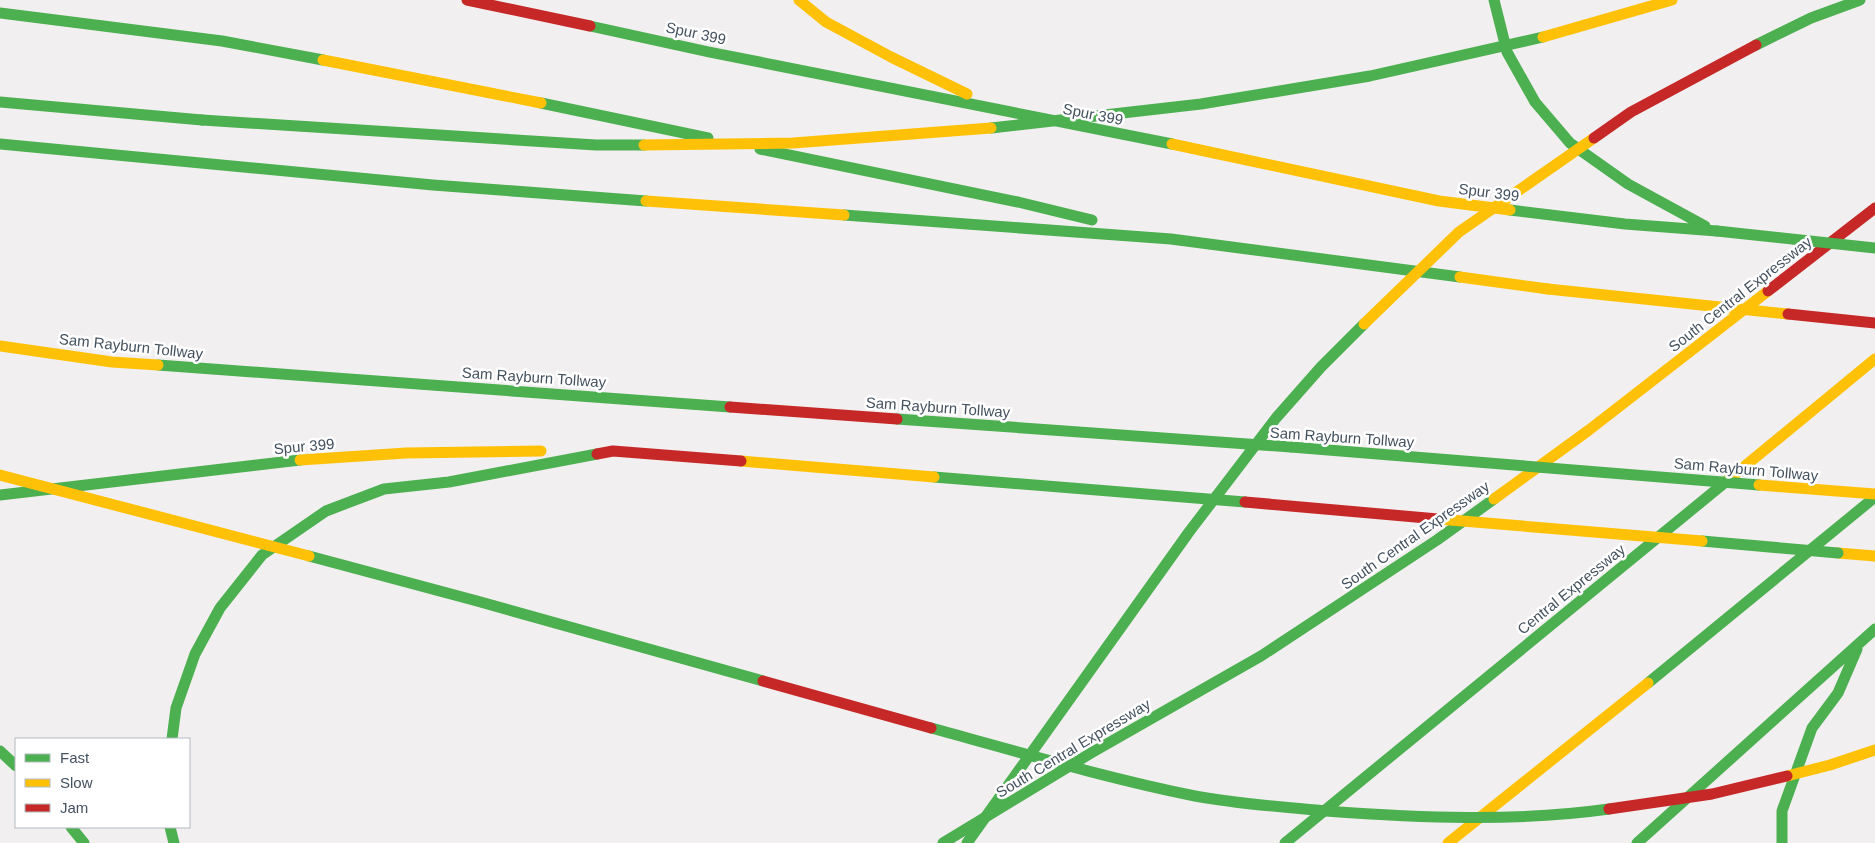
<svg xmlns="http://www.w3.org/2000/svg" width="1875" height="843" viewBox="0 0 1875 843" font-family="Helvetica,sans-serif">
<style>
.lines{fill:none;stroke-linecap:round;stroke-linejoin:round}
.fast{stroke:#4caf50;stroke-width:11}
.slow{stroke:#ffc107;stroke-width:11}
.jam{stroke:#c62828;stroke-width:11}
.fast-bridge{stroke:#4caf50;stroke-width:11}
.slow-bridge{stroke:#ffc107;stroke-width:11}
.jam-bridge{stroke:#c62828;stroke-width:11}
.labels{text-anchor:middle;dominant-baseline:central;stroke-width:5;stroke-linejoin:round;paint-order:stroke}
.street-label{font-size:15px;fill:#44525f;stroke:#fff}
</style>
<rect width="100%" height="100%" fill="#f1efef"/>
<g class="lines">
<path class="fast" d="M 1494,0 L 1507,52 L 1535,102 L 1570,143 L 1628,184 L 1705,226
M 0,13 L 222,41 L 323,60
M 590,26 L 709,52 L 1172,144
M 0,102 L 202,120
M 541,103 L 708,138
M 0,144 L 433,185 L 646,201
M 760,149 L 1018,202 L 1092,220
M 1510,210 L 1625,224 L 1717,231
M 844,215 L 1171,239 L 1460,277
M 158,365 L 730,407
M 897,419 L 1291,447
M 934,477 L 1245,502
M 0,495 L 300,460
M 1648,683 L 1875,497
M 172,739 L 176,708 L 195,654 L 220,608 L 262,555 L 326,511 L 384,489 L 449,482 L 597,454
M 0,751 L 16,766
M 71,827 L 84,843
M 170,827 L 174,843
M 943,843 L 1091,753 L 1261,656 L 1437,540 L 1494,499
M 1285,843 L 1728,480
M 1637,843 L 1875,629
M 1782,843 L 1782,811 L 1812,728 L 1838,693 L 1857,649"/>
<path class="slow" d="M 799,0 L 826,22 L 891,57 L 967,94
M 323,60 L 541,103
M 1172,144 L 1439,201 L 1510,210
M 646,201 L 844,215
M 1460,277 L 1548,289
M 0,346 L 112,362 L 158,365
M 300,460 L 406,453 L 541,451
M 741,461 L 934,477
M 1728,480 L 1875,359
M 1494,499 L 1589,430 L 1768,291
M 1838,553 L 1875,556
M 1448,843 L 1648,683"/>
<path class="jam" d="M 467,0 L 590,26
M 1768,291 L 1875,208
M 730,407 L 897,419
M 597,454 L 613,451 L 741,461"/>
<path class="fast-bridge" d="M 1756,45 L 1811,18 L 1860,0
M 202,120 L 596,145 L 644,145
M 991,128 L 1201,104 L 1370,76 L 1543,37
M 1717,231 L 1875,248
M 1291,447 L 1759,485
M 1702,541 L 1838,553
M 309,556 L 477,601 L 763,681
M 931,728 C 1019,752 1106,778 1195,796 C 1238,804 1283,807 1326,811 C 1420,818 1516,822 1609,809
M 967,843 L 1189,532 L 1276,418 L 1321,367 L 1364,324"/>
<path class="slow-bridge" d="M 1543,37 L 1672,0
M 644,145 L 793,143 L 991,128
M 1548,289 L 1788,314
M 1364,324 L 1459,232 L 1594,138
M 0,475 L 309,556
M 1759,485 L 1875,494
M 1438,519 L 1702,541
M 1787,776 L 1830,765 L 1875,750"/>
<path class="jam-bridge" d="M 1594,138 L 1631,112 L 1756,45
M 1788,314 L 1875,323
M 1245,502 L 1438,519
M 763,681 L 931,728
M 1609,809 L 1712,794 L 1787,776"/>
</g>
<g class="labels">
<g class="street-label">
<text transform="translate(696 33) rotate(12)">Spur 399</text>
<text transform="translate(1093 114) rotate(11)">Spur 399</text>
<text transform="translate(1489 192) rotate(7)">Spur 399</text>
<text transform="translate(1740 294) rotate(-38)">South Central Expressway</text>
<text transform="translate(131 346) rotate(6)">Sam Rayburn Tollway</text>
<text transform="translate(534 377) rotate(4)">Sam Rayburn Tollway</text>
<text transform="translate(938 407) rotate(4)">Sam Rayburn Tollway</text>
<text transform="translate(1342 437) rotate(4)">Sam Rayburn Tollway</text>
<text transform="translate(304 446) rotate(-5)">Spur 399</text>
<text transform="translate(1746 469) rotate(5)">Sam Rayburn Tollway</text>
<text transform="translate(1415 535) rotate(-35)">South Central Expressway</text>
<text transform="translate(1571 589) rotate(-39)">Central Expressway</text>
<text transform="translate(1073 748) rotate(-31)">South Central Expressway</text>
</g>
</g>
<rect x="15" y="738" width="175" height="90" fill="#ffffff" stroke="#b4babf"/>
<rect x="25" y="754" width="25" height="8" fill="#4caf50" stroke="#b4babf"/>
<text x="60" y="763" font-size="15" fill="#44525f">Fast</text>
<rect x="25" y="779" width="25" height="8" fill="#ffc107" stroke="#b4babf"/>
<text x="60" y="788" font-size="15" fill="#44525f">Slow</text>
<rect x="25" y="804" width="25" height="8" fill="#c62828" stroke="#b4babf"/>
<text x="60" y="813" font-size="15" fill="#44525f">Jam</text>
</svg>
